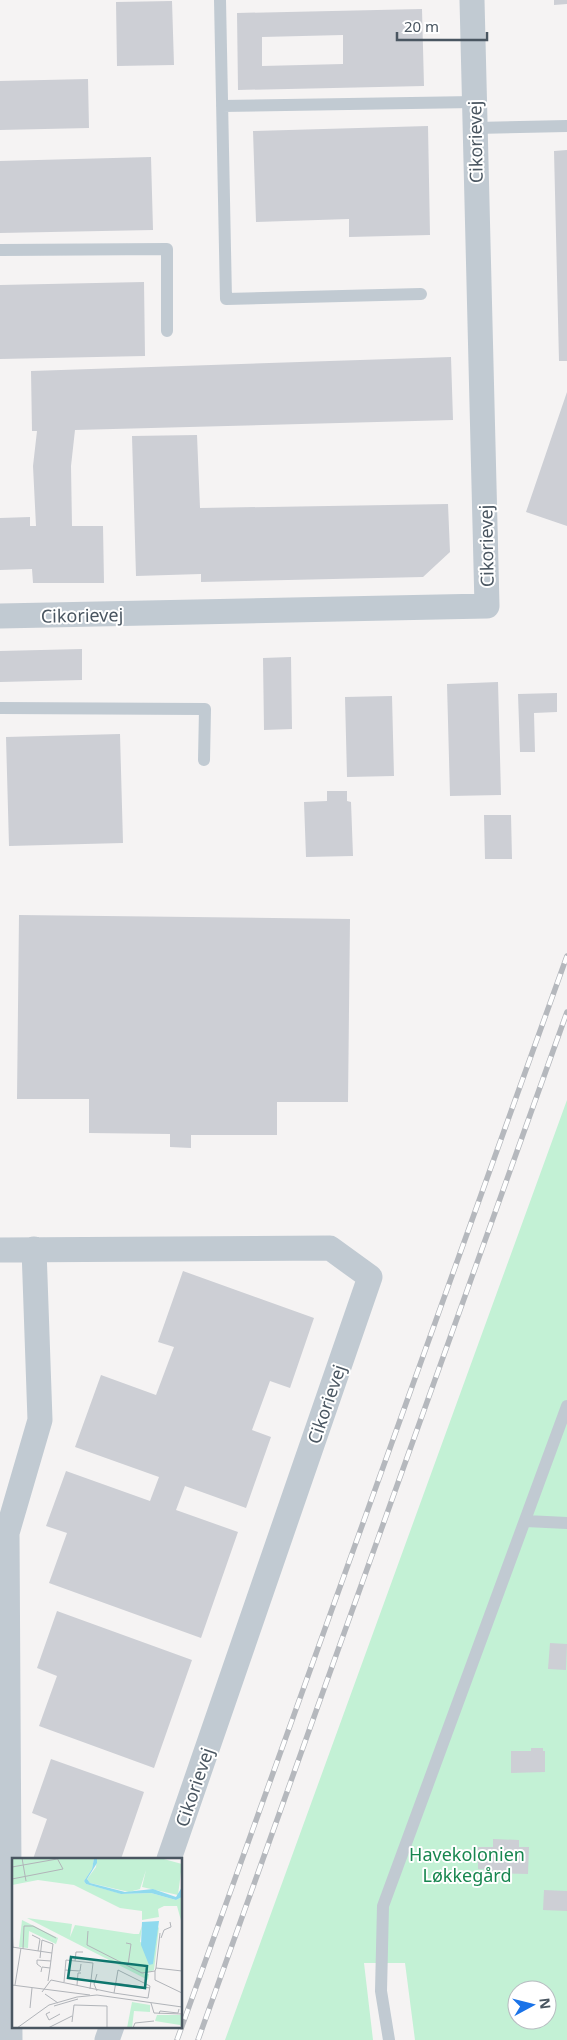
<svg xmlns="http://www.w3.org/2000/svg" width="567" height="2040" viewBox="0 0 567 2040" font-family="'Noto Sans',sans-serif">
<style>
.green{fill:#c3f1d5;fill-rule:evenodd}
.building{fill:#cdcfd5;fill-rule:evenodd}
.lines{fill:none;stroke-linecap:round;stroke-linejoin:round}
.lane{stroke:#c1cad2;stroke-width:12}
.street{stroke:#c1cad2;stroke-width:25}
.rail-casing{stroke:#b5b8bd;stroke-width:5.5}
.rail{stroke:#fff;stroke-width:4;stroke-dasharray:11;stroke-linecap:butt}
.labels{text-anchor:middle;dominant-baseline:central;stroke-width:4;stroke-linejoin:round;paint-order:stroke}
.street-label{font-size:18px;fill:#4a5661;stroke:#fff}
.park-label{font-size:18px;fill:#17864f;stroke:#fff}
.inset-road{fill:none;stroke:#b1b4b9;stroke-width:1}
.view{fill:#0f766e;fill-opacity:0.15;stroke:#0f766e;stroke-width:2.5}
.inset-edge{fill:none;stroke:#4a5661;stroke-width:2.5}
</style>
<rect width="100%" height="100%" fill="#f5f3f3"/>
<path class="green" d="M 567,1100 L 567,2040 L 415,2040 L 405,1963 L 364,1963 L 373,2040 L 225,2040 ZM 517,1990 L 547,1990 L 547,2020 L 517,2020 Z"/>
<path class="building" d="M 554,0 L 567,0 L 567,4 L 554,5 Z
M 172,1 L 174,65 L 117,66 L 116,2 Z
M 422,9 L 424,86 L 238,90 L 237,13 ZM 343,35 L 343,64 L 262,66 L 262,37 Z
M 88,79 L 89,128 L 0,130 L 0,81 Z
M 428,126 L 430,235 L 349,237 L 349,219 L 256,222 L 253,131 Z
M 567,150 L 567,361 L 559,361 L 554,151 Z
M 151,157 L 153,230 L 0,233 L 0,161 Z
M 144,282 L 145,356 L 0,359 L 0,285 Z
M 451,357 L 453,420 L 75,430 L 71,466 L 72,526 L 103,526 L 104,583 L 33,583 L 32,569 L 0,570 L 0,518 L 30,517 L 30,526 L 36,526 L 33,466 L 37,431 L 32,431 L 31,371 Z
M 567,392 L 567,526 L 526,512 Z
M 197,435 L 200,508 L 448,504 L 450,552 L 423,577 L 201,582 L 201,574 L 136,576 L 132,436 Z
M 82,649 L 82,680 L 0,682 L 0,651 Z
M 291,657 L 292,729 L 264,730 L 263,658 Z
M 498,682 L 501,795 L 450,796 L 447,684 Z
M 557,693 L 557,712 L 534,713 L 535,752 L 520,752 L 518,694 Z
M 392,696 L 394,776 L 347,777 L 345,697 Z
M 120,734 L 123,843 L 9,846 L 6,737 Z
M 327,791 L 347,791 L 347,801 L 351,802 L 353,856 L 306,857 L 304,802 L 327,801 Z
M 484,815 L 511,815 L 512,859 L 485,859 Z
M 19,915 L 350,919 L 348,1102 L 277,1102 L 277,1135 L 191,1135 L 191,1148 L 170,1147 L 170,1134 L 89,1133 L 89,1099 L 17,1099 Z
M 183,1271 L 314,1318 L 290,1388 L 270,1381 L 252,1430 L 271,1437 L 246,1508 L 185,1486 L 176,1510 L 238,1532 L 201,1638 L 49,1583 L 67,1533 L 46,1526 L 66,1471 L 150,1501 L 159,1477 L 75,1447 L 101,1375 L 156,1395 L 174,1347 L 158,1342 Z
M 57,1611 L 192,1660 L 154,1768 L 39,1726 L 57,1676 L 37,1668 Z
M 550,1643 L 567,1644 L 566,1670 L 548,1669 Z
M 531,1748 L 543,1748 L 543,1751 L 545,1751 L 545,1772 L 511,1773 L 511,1751 L 531,1751 Z
M 51,1759 L 144,1792 L 121,1859 L 33,1859 L 47,1819 L 32,1813 Z
M 493,1839 L 519,1840 L 519,1847 L 529,1847 L 528,1874 L 492,1873 L 492,1870 L 478,1869 L 478,1847 L 493,1847 Z
M 544,1890 L 567,1891 L 567,1911 L 543,1910 Z"/>
<g class="lines">
<path class="lane" d="M 220,0 L 226,299 L 421,294
M 222,106 L 474,102
M 475,128 L 567,126
M 0,250 L 167,249 L 167,331
M 0,708 L 205,709 L 204,760
M 526,1521 L 567,1523
M 389,2040 L 381,1991 L 383,1906 L 567,1406"/>
<path class="street" d="M 0,616 L 487,606 L 472,0
M 0,1250 L 330,1248 L 370,1277 L 169,1859
M 10,2040 L 7,1533 L 40,1420 L 34,1249
M 107,2040 L 112,2026"/>
<defs>
<path id="rail" d="M 177,2040 L 567,956
M 198,2040 L 567,1012"/>
</defs>
<use href="#rail" class="rail-casing"/>
<use href="#rail" class="rail"/>
</g>
<g class="labels">
<g class="street-label">
<text transform="translate(475 142) rotate(-91)">Cikorievej</text>
<text transform="translate(486 546) rotate(-91)">Cikorievej</text>
<text transform="translate(82 615) rotate(-1)">Cikorievej</text>
<text transform="translate(326 1404) rotate(-71)">Cikorievej</text>
<text transform="translate(194 1787) rotate(-71)">Cikorievej</text>
</g>
<g class="park-label">
<text x="467" y="1854">Havekolonien<tspan x="467" dy="21">Løkkegård</tspan></text>
</g>
</g>
<g transform="translate(12 1858)">
<rect width="170" height="170" fill="#f5f3f3"/>
<path d="M 0,0 L 82,0 L 80,11 L 72,23 L 74,26 L 110,36 L 139,35 L 164,42 L 170,39 L 170,66 L 165,48 L 152,48 L 146,51 L 147,59 L 130,62 L 130,53 L 108,50 L 62,27 L 26,22 L 0,27 ZM 85,0 L 148,0 L 170,6 L 166,37 L 130,29 L 134,12 L 128,31 L 117,34 L 78,25 L 75,21 L 84,9 ZM 15,60 L 60,66 L 58,79 L 63,67 L 122,76 L 127,76 L 130,68 L 128,84 L 131,85 L 147,69 L 142,112 L 132,116 L 137,116 L 136,122 ZM 10,62 L 46,80 L 44,86 L 17,73 L 16,90 L 7,89 ZM 120,144 L 138,147 L 138,154 L 122,153 L 120,170 L 115,170 ZM 170,157 L 170,170 L 168,167 L 143,163 L 145,157 Z" fill="#c3f1d5"/>
<path d="M 82,0 L 85,0 L 85,5 L 75,21 L 78,25 L 113,34 L 141,31 L 164,39 L 170,29 L 170,39 L 164,42 L 139,35 L 109,36 L 74,26 L 72,23 L 80,11 ZM 147,63 L 141,106 L 137,107 L 129,87 L 130,64 Z" fill="#90daee"/>
<path class="inset-road" d="M 10,0 L 14,23M 0,9 L 45,1M 0,21 L 51,11 L 45,0M 0,68 L 1,90M 76,73 L 75,87 L 130,115 L 143,113 L 144,110 L 170,113M 20,77 L 28,81 L 26,93M 149,80 L 152,72 L 159,69 L 158,64M 114,85 L 119,86 L 116,107M 0,89 L 40,95M 11,91 L 12,68 L 21,68 L 44,80M 28,100 L 30,82 L 41,86 L 38,110M 63,103 L 64,94 L 71,94M 29,109 L 25,106 L 25,102 L 39,103M 144,110 L 148,75M 53,112 L 68,113 L 69,106M 143,113 L 143,122 L 170,135M 29,114 L 30,109 L 38,110 L 36,123M 52,124 L 54,102 L 81,105 L 78,131M 103,125 L 138,130M 0,127 L 78,137M 3,127 L 9,90M 65,127 L 66,115 L 69,115M 85,133 L 82,126 L 85,116M 30,134 L 39,122 L 102,135 L 106,112 L 138,128 L 136,140 L 102,135M 33,136 L 46,145M 139,145 L 142,155 L 170,156M 42,148 L 66,141M 18,150 L 20,130M 38,154 L 34,156 L 37,162 L 48,156M 147,156 L 148,153 L 166,155 L 167,151M 60,164 L 62,147 L 95,148 L 95,170M 5,170 L 37,147 L 65,139 L 85,137 L 170,149M 36,170 L 60,158M 121,170 L 123,165 L 142,163"/>
<path class="view" d="M 59,99 L 135,108 L 133,130 L 56,120 Z"/>
<rect width="170" height="170" class="inset-edge"/>
</g>
<g transform="translate(532 2005) rotate(83)"><circle r="24" fill="#ffffff" stroke="#b7bbc0"/>
<path d="M0-4L9 19L0 12L-9 19Z" fill="#1a73e8"/>
<text y="-8" font-size="14" font-weight="bold" text-anchor="middle" fill="#4a5661">N</text>
</g>
<path d="M397 32v8h90v-8" fill="none" stroke="#4a5661" stroke-width="2.5"/>
<text x="404" y="32" font-size="15" fill="#4a5661" stroke="#ffffff" stroke-width="4" paint-order="stroke">20 m</text>
</svg>
